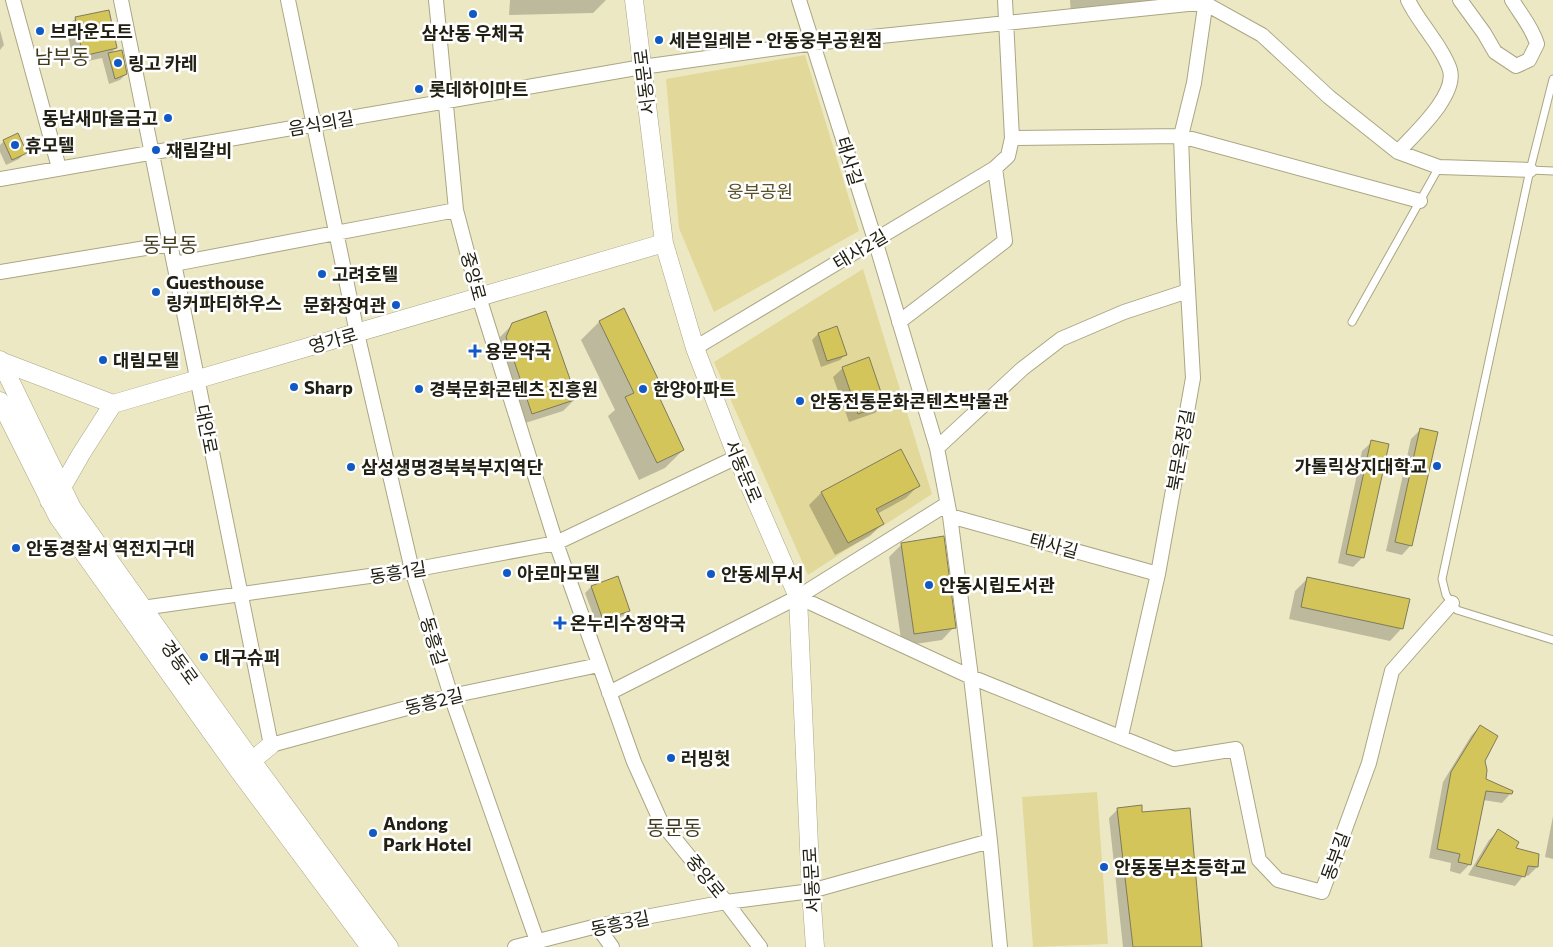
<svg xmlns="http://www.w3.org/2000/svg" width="1553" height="947" viewBox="0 0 1553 947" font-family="Commissioner,'Noto Sans KR',sans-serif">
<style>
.green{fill:#e1d899}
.shadow{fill:#0003}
.building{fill:#d4c55b;stroke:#7f7b5a}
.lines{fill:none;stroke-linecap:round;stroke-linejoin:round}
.service-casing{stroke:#aaa683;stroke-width:9}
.minor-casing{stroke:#aaa683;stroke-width:16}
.tertiary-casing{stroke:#aaa683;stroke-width:19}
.service{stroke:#fff;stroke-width:7}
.minor{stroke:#fff;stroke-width:14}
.tertiary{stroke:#fff;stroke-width:18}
.poi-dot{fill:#1159c4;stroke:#fff;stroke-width:2}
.labels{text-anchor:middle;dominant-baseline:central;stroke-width:5;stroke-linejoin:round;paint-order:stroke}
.poi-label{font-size:18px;font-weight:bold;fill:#222013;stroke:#fff;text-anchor:start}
.street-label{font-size:18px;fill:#222013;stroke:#fff}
.park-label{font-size:18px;fill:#575125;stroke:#fff}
.quarter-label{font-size:20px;fill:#3e391a;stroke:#fff}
</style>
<rect width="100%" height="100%" fill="#ede8c4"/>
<path class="green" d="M 805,55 L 859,231 L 714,312 L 679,228 L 666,79 Z
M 863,269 L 932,494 L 808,575 L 714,362 Z
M 1097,792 L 1108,944 L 1033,947 L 1022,797 Z"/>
<path class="shadow" d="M 510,0 L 606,0 L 593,13 L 509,15 Z
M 1070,0 L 1186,0 L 1173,13 L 1071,17 Z
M 76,18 L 116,48 L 110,54 L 126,74 L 120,80 L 109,84 L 102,58 L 74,64 L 66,27 Z
M 0,30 L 4,45 L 0,50 Z
M 4,141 L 25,153 L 19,159 L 6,165 L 0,152 L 0,145 Z
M 623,310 L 657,380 L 652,386 L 683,450 L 665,468 L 639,480 L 608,416 L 615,410 L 581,340 L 599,322 Z
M 513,324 L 576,398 L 563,411 L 519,425 L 494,351 L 500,337 Z
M 837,328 L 846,354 L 840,360 L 821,367 L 812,340 L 818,334 Z
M 843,368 L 884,404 L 875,413 L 849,422 L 833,377 Z
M 1421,429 L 1411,545 L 1402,555 L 1386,551 L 1411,439 Z
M 1372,442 L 1387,445 L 1362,558 L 1353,567 L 1338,563 L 1362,451 Z
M 900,451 L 919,485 L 906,498 L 877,514 L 882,524 L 870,536 L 835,555 L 809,505 L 821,493 Z
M 902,544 L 954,627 L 942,640 L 902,646 L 889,557 Z
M 1308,578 L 1402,628 L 1390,641 L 1289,619 L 1295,591 Z
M 591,587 L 629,610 L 623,616 L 597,625 L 585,593 Z
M 1480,726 L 1485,780 L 1511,793 L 1502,803 L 1483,800 L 1470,864 L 1460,874 L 1450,871 L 1451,863 L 1429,858 L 1443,782 L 1471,736 Z
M 1118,809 L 1141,814 L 1201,947 L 1123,947 L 1109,818 Z
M 1553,816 L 1553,859 L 1545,857 Z
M 1498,831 L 1514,849 L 1537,867 L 1528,876 L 1524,875 L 1515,886 L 1468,875 L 1489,840 Z"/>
<path class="building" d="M 109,10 L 117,48 L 83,56 L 75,17 Z
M 122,50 L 127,74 L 115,79 L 108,53 Z
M 18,133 L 27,153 L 12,160 L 3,140 Z
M 624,308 L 659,381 L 653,384 L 684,450 L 657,463 L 625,397 L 634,393 L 599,321 Z
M 546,311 L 577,399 L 532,414 L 506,337 L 512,323 Z
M 837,326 L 847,355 L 827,361 L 818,333 Z
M 869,357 L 885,404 L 858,414 L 842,367 Z
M 1420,428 L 1438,432 L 1412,546 L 1395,542 Z
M 1371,440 L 1389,444 L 1364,558 L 1346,554 Z
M 901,449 L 920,486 L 876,509 L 884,524 L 848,543 L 821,492 Z
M 944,536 L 956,628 L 914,634 L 901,543 Z
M 618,576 L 630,611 L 603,620 L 591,586 Z
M 1307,577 L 1410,599 L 1403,629 L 1301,607 Z
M 1480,725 L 1498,736 L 1485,761 L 1487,770 L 1486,779 L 1513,791 L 1512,794 L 1486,791 L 1471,865 L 1458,862 L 1460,854 L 1437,849 L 1451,772 Z
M 1142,805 L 1142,812 L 1190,808 L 1202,947 L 1133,947 L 1117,808 Z
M 1498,829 L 1519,842 L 1516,848 L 1539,854 L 1538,867 L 1528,866 L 1525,877 L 1476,866 Z"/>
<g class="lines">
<defs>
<path id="service" d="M 1553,79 L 1530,170 L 1442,579 L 1446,595 L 1457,610 L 1553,640
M 1530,170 L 1553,171
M 1352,322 L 1439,167"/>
<path id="minor" d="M 13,0 L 59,168
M 121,0 L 271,745 L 451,696 L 599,665
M 288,0 L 357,333 L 412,570 L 451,696 L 537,941
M 436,0 L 456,210 L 479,297 L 556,543 L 634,762 L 661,822 L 726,902 L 760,947
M 799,0 L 875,240 L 937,448 L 950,516 L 971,677 L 990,841 L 1000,947
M 1460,0 L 1484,33 L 1495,52 L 1516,66 L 1529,60 L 1537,44 C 1532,27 1521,15 1512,0
M 1012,138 L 1181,136 L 1420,201
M 1398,152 C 1414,134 1457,96 1450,70 C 1447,60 1437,44 1431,36 C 1423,24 1414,13 1408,0
M 0,179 L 642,67 L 814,43 L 1188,4 L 1206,4 L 1262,35 L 1329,97 L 1398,152 L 1439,167 L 1530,170
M 174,264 L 456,210
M 0,272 L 170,244
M 899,322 L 1005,241 L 995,168
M 695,348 L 995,168 L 1008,156 L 1012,138 L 1005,0
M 937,448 L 1022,369 L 1061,339 L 1124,312 L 1188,291
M 950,516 L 1158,574
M 798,597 L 971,677 L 1174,759 L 1236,749 L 1259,860 L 1278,880 L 1322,892 L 1369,763 L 1392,671 L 1452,603
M 142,608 L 412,570 L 556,543 L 737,457
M 609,693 L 798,597 L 947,504
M 1121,736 L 1158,574 L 1193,378 L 1184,220 L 1181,136 L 1194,83 L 1206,0
M 597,926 L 612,947
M 515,947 L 597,926 L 726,902 L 811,891 L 990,841"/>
<path id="tertiary" d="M 634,0 L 664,243 L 695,348 L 737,457 L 798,597 L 811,891 L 815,947
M 0,360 L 72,508 L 252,761 L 389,947
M 0,361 L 113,404
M 0,401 L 58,517 L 239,771 L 370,947
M 49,501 L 61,489 L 81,454 L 113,404 L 664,243
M 243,768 L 271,745"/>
</defs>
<use href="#service" class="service-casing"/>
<use href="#minor" class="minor-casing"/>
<use href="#tertiary" class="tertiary-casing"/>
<use href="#service" class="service"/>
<use href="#minor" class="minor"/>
<use href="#tertiary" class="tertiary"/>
</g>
<g class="poi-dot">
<circle cx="473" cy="14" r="5"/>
<circle cx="40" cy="31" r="5"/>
<circle cx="659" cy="40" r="5"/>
<circle cx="118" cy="63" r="5"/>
<circle cx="419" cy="89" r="5"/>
<circle cx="168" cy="118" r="5"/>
<circle cx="15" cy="145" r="5"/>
<circle cx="156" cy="150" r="5"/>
<circle cx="322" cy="274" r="5"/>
<circle cx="156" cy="292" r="5"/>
<circle cx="396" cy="305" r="5"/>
<path d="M472.5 343.5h5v5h5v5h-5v5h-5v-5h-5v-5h5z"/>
<circle cx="103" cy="360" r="5"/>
<circle cx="294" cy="387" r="5"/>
<circle cx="419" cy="389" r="5"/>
<circle cx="643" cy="389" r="5"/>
<circle cx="800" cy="401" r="5"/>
<circle cx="1437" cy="466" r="5"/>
<circle cx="351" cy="467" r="5"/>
<circle cx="16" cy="548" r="5"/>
<circle cx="507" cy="573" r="5"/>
<circle cx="711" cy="574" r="5"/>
<circle cx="929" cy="585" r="5"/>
<path d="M557.5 615.5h5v5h5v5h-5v5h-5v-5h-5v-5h5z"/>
<circle cx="204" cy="657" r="5"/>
<circle cx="671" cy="758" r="5"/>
<circle cx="373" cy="833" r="5"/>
<circle cx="1104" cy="867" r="5"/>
</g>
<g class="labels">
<g class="poi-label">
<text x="50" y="31">브라운도트</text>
<text x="473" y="33" text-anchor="middle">삼산동 우체국</text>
<text x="669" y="40">세븐일레븐 - 안동웅부공원점</text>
<text x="128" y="63">링고 카레</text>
<text x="429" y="89">롯데하이마트</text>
<text x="158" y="118" text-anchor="end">동남새마을금고</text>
<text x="25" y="145">휴모텔</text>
<text x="166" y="150">재림갈비</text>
<text x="332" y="274">고려호텔</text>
<text x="166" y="282">Guesthouse<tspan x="166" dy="21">링커파티하우스</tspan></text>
<text x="386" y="305" text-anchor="end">문화장여관</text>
<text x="485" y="351">용문약국</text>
<text x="113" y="360">대림모텔</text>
<text x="304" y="387">Sharp</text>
<text x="429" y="389">경북문화콘텐츠 진흥원</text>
<text x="653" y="389">한양아파트</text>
<text x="810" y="401">안동전통문화콘텐츠박물관</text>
<text x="1427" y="466" text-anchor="end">가톨릭상지대학교</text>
<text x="361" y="467">삼성생명경북북부지역단</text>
<text x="26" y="548">안동경찰서 역전지구대</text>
<text x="517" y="573">아로마모텔</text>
<text x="721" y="574">안동세무서</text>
<text x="939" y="585">안동시립도서관</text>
<text x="570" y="623">온누리수정약국</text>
<text x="214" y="657">대구슈퍼</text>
<text x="681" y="758">러빙헛</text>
<text x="383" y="823">Andong<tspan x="383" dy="21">Park Hotel</tspan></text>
<text x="1114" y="867">안동동부초등학교</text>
</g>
<g class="street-label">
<text transform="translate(644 82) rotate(-97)">서동문로</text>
<text transform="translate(321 123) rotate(-10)">음식의길</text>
<text transform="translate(850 161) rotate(73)">태사길</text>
<text transform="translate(860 249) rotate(-31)">태사2길</text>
<text transform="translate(474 276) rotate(75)">중앙로</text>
<text transform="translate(333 340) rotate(-16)">영가로</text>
<text transform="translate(207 429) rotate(79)">대안로</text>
<text transform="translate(1180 450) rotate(-80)">북문옥정길</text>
<text transform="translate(744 471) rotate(67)">서동문로</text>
<text transform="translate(1054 545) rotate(15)">태사길</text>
<text transform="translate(398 572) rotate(-9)">동흥1길</text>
<text transform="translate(434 641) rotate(73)">동흥길</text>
<text transform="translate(180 662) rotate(54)">경동로</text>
<text transform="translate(434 701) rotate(-14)">동흥2길</text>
<text transform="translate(1335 856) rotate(-70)">동부길</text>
<text transform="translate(706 876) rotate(51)">중앙로</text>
<text transform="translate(811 880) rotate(-93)">서동문로</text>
<text transform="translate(620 923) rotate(-12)">동흥3길</text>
</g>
<g class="park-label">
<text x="760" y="191">웅부공원</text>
</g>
<g class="quarter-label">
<text x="62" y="56">남부동</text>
<text x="170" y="244">동부동</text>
<text x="674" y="827">동문동</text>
</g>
</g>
</svg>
